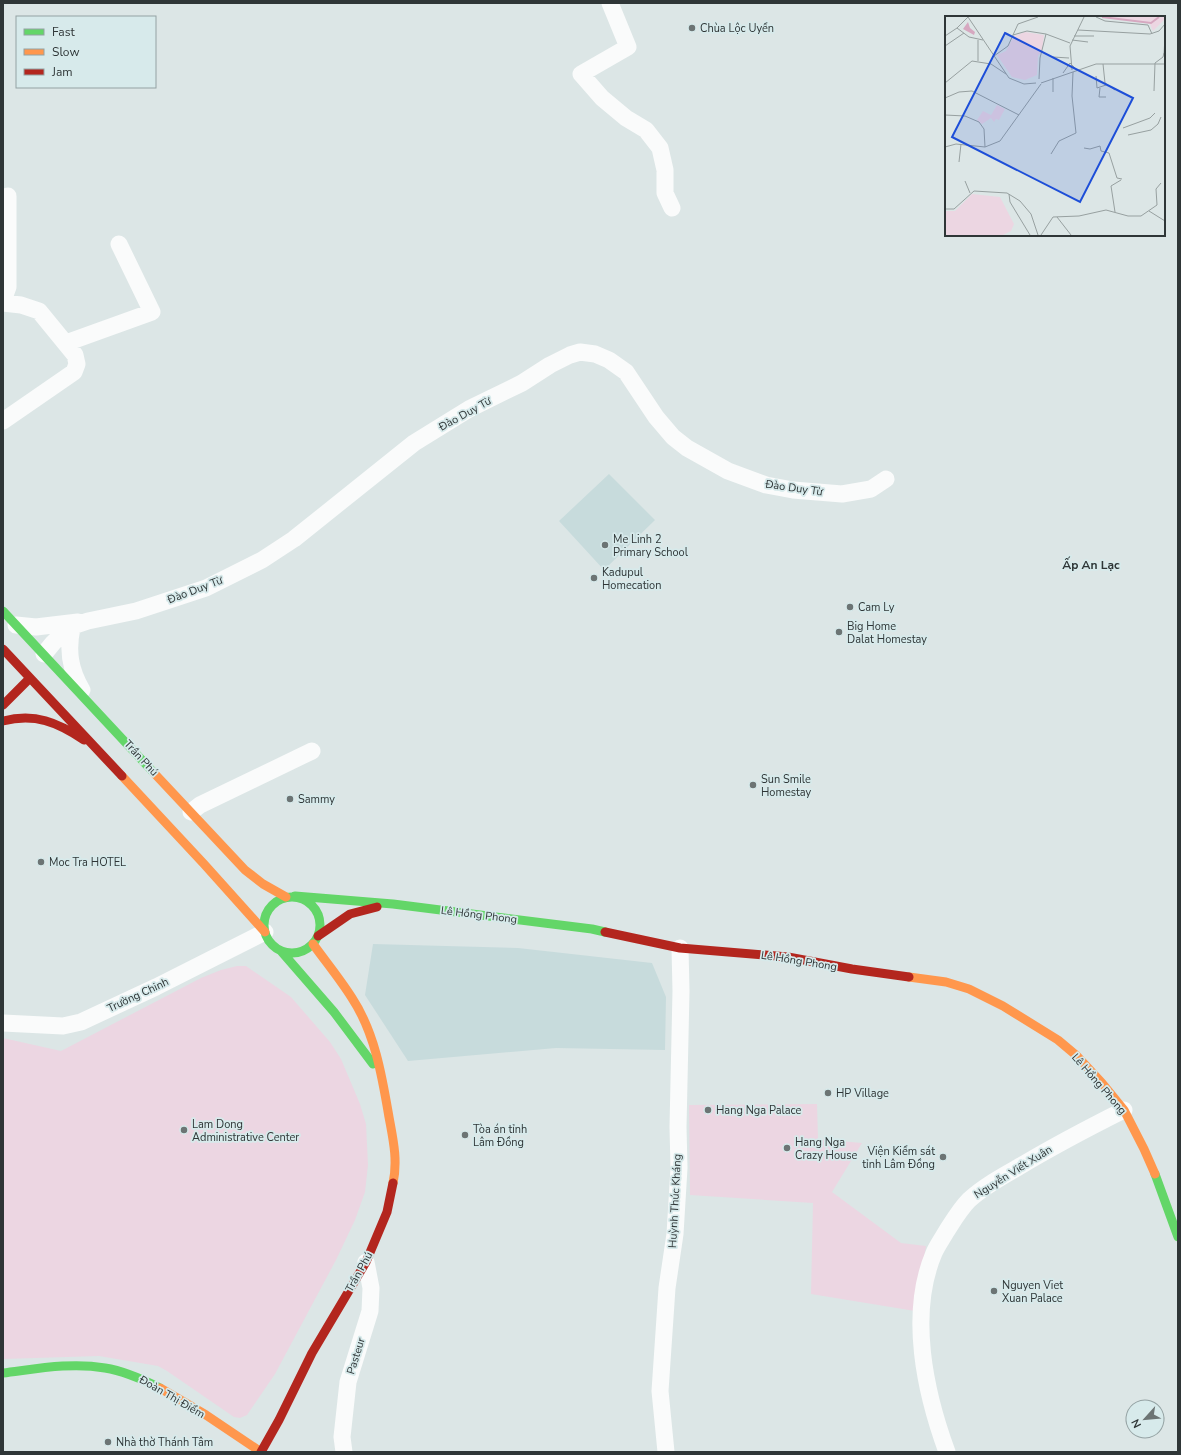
<svg xmlns="http://www.w3.org/2000/svg" width="1181" height="1455" viewBox="0 0 1181 1455" font-family="'Nunito Sans',sans-serif">
<style>
.built{fill:#c7dbdc}
.green{fill:#ecd6e2}
.lines{fill:none;stroke-linecap:round;stroke-linejoin:round}
.street{stroke:#fafbfb;stroke-width:17}
.fast{stroke:#63d668;stroke-width:9}
.slow{stroke:#ff974d;stroke-width:9}
.jam{stroke:#b3261e;stroke-width:9}
.poi-dot{fill:#6c7474;stroke:#d7eaeb;stroke-width:1.5}
.labels{text-anchor:middle;dominant-baseline:central;stroke-width:3.5;stroke-linejoin:round;paint-order:stroke}
.poi-label{font-size:11px;fill:#2f3637;stroke:#d7eaeb;text-anchor:start}
.street-label{font-size:11px;fill:#2f3637;stroke:#d7eaeb}
.neighbourhood-label{font-size:12px;font-weight:bold;fill:#2f3637;stroke:#d7eaeb}
.inset-river{fill:none;stroke:#d6a8c0;stroke-width:2}
.inset-road{fill:none;stroke:#97a0a0;stroke-width:1}
.view{fill:#1d4ed8;fill-opacity:0.15;stroke:#1d4ed8;stroke-width:2}
.inset-edge{fill:none;stroke:#2f3637;stroke-width:2}
</style>
<rect width="100%" height="100%" fill="#dce6e6"/>
<path class="built" d="M 609,474 L 655,520 L 604,570 L 559,521 Z
M 373,944 L 518,948 L 652,963 L 666,997 L 665,1050 L 556,1048 L 408,1061 L 365,995 Z"/>
<path class="green" d="M 237,966 L 246,966 L 291,997 L 330,1042 L 341,1059 L 360,1104 L 366,1124 L 368,1165 L 365,1192 L 355,1220 L 336,1260 L 275,1374 L 247,1415 L 240,1418 L 234,1417 L 167,1371 L 158,1366 L 99,1356 L 3,1359 L 3,1038 L 61,1051 L 201,978 L 221,970 Z
M 817,1104 L 818,1139 L 862,1143 L 832,1192 L 901,1243 L 926,1246 L 915,1311 L 811,1294 L 813,1203 L 690,1195 L 689,1105 Z"/>
<g class="lines">
<path class="street" d="M 610,3 L 628,47 L 581,74 L 602,98 L 626,118 L 646,130 L 660,148 L 665,170 L 665,193 L 672,208
M 3,301 L 8,287 L 8,196
M 3,303 L 21,305 L 39,311 L 75,355 L 77,364 L 74,372 L 3,421
M 66,343 L 152,312 L 119,244
M 16,625 L 36,627 L 78,622
M 72,628 C 67,651 70,670 82,690
M 44,654 L 53,643 L 61,635 L 76,625 L 88,621 L 136,611 L 206,588 L 262,560 L 294,539 L 414,443 L 469,409 L 522,383 L 550,365 L 570,355 L 580,352 L 595,354 L 609,360 L 626,372 L 656,417 L 673,437 L 687,448 L 728,471 L 766,485 L 793,490 L 842,494 L 871,489 L 886,479
M 191,812 L 200,805 L 312,751
M 3,1023 L 63,1026 L 81,1022 L 156,987 L 265,932
M 344,1452 L 342,1437 L 348,1382 L 370,1311 L 371,1288 L 366,1262
M 666,1452 L 660,1391 L 667,1288 L 675,1234 L 679,1168 L 678,1127 L 681,991 L 680,948
M 947,1452 C 925,1392 908,1314 934,1253 C 937,1246 942,1239 946,1232 C 953,1221 960,1209 969,1200 C 983,1187 1001,1177 1017,1168 C 1052,1147 1088,1128 1124,1110"/>
<path class="fast" d="M 3,611 L 154,773
M 295,896 L 393,904 L 592,929 L 605,932
M264 925a28 28 0 1 1 56 0a28 28 0 1 1-56 0Z
M 281,951 L 334,1012 L 373,1064
M 1155,1174 L 1178,1237
M 3,1373 C 36,1369 71,1362 105,1368 C 124,1371 142,1379 160,1388"/>
<path class="slow" d="M 154,773 L 245,870 L 263,884 L 286,897
M 122,776 L 204,864 L 265,932
M 313,944 C 326,962 340,979 352,998 C 375,1033 382,1076 389,1117 C 393,1139 398,1160 393,1183
M 909,977 L 946,982 L 969,989 L 1003,1006 L 1058,1040 L 1077,1056 L 1102,1083 L 1124,1110 L 1144,1149 L 1155,1174
M 160,1388 L 206,1415 L 261,1452"/>
<path class="jam" d="M 3,649 L 122,776
M 3,705 L 30,678
M 3,721 C 35,713 57,722 84,740
M 605,932 L 680,948 L 788,957 L 852,969 L 909,977
M 318,936 L 350,914 L 377,907
M 261,1452 L 279,1420 L 312,1353 L 366,1262 L 387,1212 L 393,1183"/>
</g>
<g class="poi-dot">
<circle cx="692" cy="28" r="4"/>
<circle cx="605" cy="545" r="4"/>
<circle cx="594" cy="578" r="4"/>
<circle cx="850" cy="607" r="4"/>
<circle cx="839" cy="632" r="4"/>
<circle cx="753" cy="785" r="4"/>
<circle cx="290" cy="799" r="4"/>
<circle cx="41" cy="862" r="4"/>
<circle cx="828" cy="1093" r="4"/>
<circle cx="708" cy="1110" r="4"/>
<circle cx="184" cy="1130" r="4"/>
<circle cx="465" cy="1135" r="4"/>
<circle cx="787" cy="1148" r="4"/>
<circle cx="943" cy="1157" r="4"/>
<circle cx="994" cy="1291" r="4"/>
<circle cx="108" cy="1442" r="4"/>
</g>
<g class="labels">
<g class="poi-label">
<text x="700" y="28">Chùa Lộc Uyển</text>
<text x="613" y="539">Me Linh 2<tspan x="613" dy="13">Primary School</tspan></text>
<text x="602" y="572">Kadupul<tspan x="602" dy="13">Homecation</tspan></text>
<text x="858" y="607">Cam Ly</text>
<text x="847" y="626">Big Home<tspan x="847" dy="13">Dalat Homestay</tspan></text>
<text x="761" y="779">Sun Smile<tspan x="761" dy="13">Homestay</tspan></text>
<text x="298" y="799">Sammy</text>
<text x="49" y="862">Moc Tra HOTEL</text>
<text x="836" y="1093">HP Village</text>
<text x="716" y="1110">Hang Nga Palace</text>
<text x="192" y="1124">Lam Dong<tspan x="192" dy="13">Administrative Center</tspan></text>
<text x="473" y="1129">Tòa án tỉnh<tspan x="473" dy="13">Lâm Đồng</tspan></text>
<text x="795" y="1142">Hang Nga<tspan x="795" dy="13">Crazy House</tspan></text>
<text x="935" y="1151" text-anchor="end">Viện Kiểm sát<tspan x="935" dy="13">tỉnh Lâm Đồng</tspan></text>
<text x="1002" y="1285">Nguyen Viet<tspan x="1002" dy="13">Xuan Palace</tspan></text>
<text x="116" y="1442">Nhà thờ Thánh Tâm</text>
</g>
<g class="street-label">
<text transform="translate(465 414) rotate(-29)">Đào Duy Từ</text>
<text transform="translate(794 488) rotate(8)">Đào Duy Từ</text>
<text transform="translate(195 590) rotate(-21)">Đào Duy Từ</text>
<text transform="translate(141 758) rotate(47)">Trần Phú</text>
<text transform="translate(479 915) rotate(7)">Lê Hồng Phong</text>
<text transform="translate(799 961) rotate(9)">Lê Hồng Phong</text>
<text transform="translate(138 995) rotate(-25)">Trường Chinh</text>
<text transform="translate(1099 1084) rotate(49)">Lê Hồng Phong</text>
<text transform="translate(1013 1172) rotate(-32)">Nguyễn Viết Xuân</text>
<text transform="translate(675 1201) rotate(-87)">Huỳnh Thúc Kháng</text>
<text transform="translate(359 1272) rotate(-61)">Trần Phú</text>
<text transform="translate(356 1356) rotate(-73)">Pasteur</text>
<text transform="translate(172 1397) rotate(30)">Đoàn Thị Điểm</text>
</g>
<g class="neighbourhood-label">
<text x="1091" y="565">Ấp An Lạc</text>
</g>
</g>
<g transform="translate(945 16)">
<rect width="220" height="220" fill="#dce6e6"/>
<path d="M 158,1 L 220,1 L 220,3 L 208,15 L 204,6 ZM 80,16 L 99,19 L 97,35 L 93,40 L 92,59 L 80,64 L 67,61 L 52,39 L 61,35 L 69,20 ZM 52,89 L 60,93 L 54,104 L 51,103 L 49,106 L 46,102 L 37,108 L 32,104 L 38,95 L 46,99 ZM 27,178 L 55,181 L 69,208 L 66,215 L 58,219 L 0,219 L 0,195 L 10,195 Z" fill="#ecd6e2"/>
<path d="M 23,6 L 25,12 L 30,16 L 29,19 L 18,13 Z" fill="#d6a8c0"/>
<path class="inset-river" d="M 157,1 L 206,7 L 214,1"/>
<path class="inset-road" d="M 23,1 L 64,62 L 79,68 L 91,67M 23,1 L 12,12 L 24,21 L 38,24M 151,1 L 160,5 L 203,9 L 207,18M 133,14 L 205,18 L 214,15 L 220,8M 101,18 L 125,27M 68,19 L 82,15 L 101,18 L 95,42 L 94,63M 0,20 L 12,12M 129,20 L 149,20M 33,24 L 33,45M 127,24 L 143,26M 0,30 L 19,17M 219,39 L 220,20M 49,40 L 63,30 L 73,8 L 93,1M 108,41 L 124,42M 158,48 L 160,67 L 170,74M 127,54 L 125,30 L 139,1M 118,57 L 125,47 L 131,53M 151,60 L 152,72 L 161,69M 108,62 L 108,76M 0,67 L 27,45 L 46,48 L 61,58M 96,67 L 151,48 L 220,48M 155,72 L 154,81 L 161,81M 209,75 L 210,47 L 218,41 L 219,37M 0,82 L 14,76 L 27,75 L 74,99M 0,99 L 20,100 L 34,106 L 39,113 L 40,131M 178,112 L 205,102 L 210,97M 183,119 L 206,114 L 213,108 L 216,101M 0,131 L 11,128 L 40,131 L 55,125 L 96,68M 139,132 L 145,133 L 155,130 L 156,135 L 164,137 L 172,162 L 177,163M 106,138 L 114,125 L 131,117 L 127,80 L 128,56M 14,146 L 16,128M 20,165 L 25,177M 64,178 L 65,186 L 85,219M 0,193 L 9,193 L 29,175 L 62,177 L 75,185 L 86,198 L 93,219M 204,195 L 220,205M 170,196 L 166,170 L 176,164M 112,201 L 126,219M 96,219 L 108,201 L 134,200 L 161,194 L 183,200 L 196,200 L 212,189 L 211,173 L 216,167"/>
<path class="view" d="M 60,17 L 188,82 L 135,186 L 7,121 Z"/>
<rect width="220" height="220" class="inset-edge"/>
</g>
<rect width="1181" height="1455" fill="none" stroke="#2f3637" stroke-width="8"/>
<rect x="16" y="16" width="140" height="72" fill="#d7eaeb" stroke="#94a2a3"/>
<rect x="24" y="29" width="20" height="6" fill="#63d668" stroke="#94a2a3"/>
<text x="52" y="36" font-size="12" fill="#2f3637">Fast</text>
<rect x="24" y="49" width="20" height="6" fill="#ff974d" stroke="#94a2a3"/>
<text x="52" y="56" font-size="12" fill="#2f3637">Slow</text>
<rect x="24" y="69" width="20" height="6" fill="#b3261e" stroke="#94a2a3"/>
<text x="52" y="76" font-size="12" fill="#2f3637">Jam</text>
<g transform="translate(1145 1419) rotate(243)"><circle r="19" fill="#d7eaeb" stroke="#94a2a3"/>
<path d="M0-3L7 15L0 10L-7 15Z" fill="#6c7474"/>
<text y="-6" font-size="11" font-weight="bold" text-anchor="middle" fill="#2f3637">N</text>
</g>
</svg>
